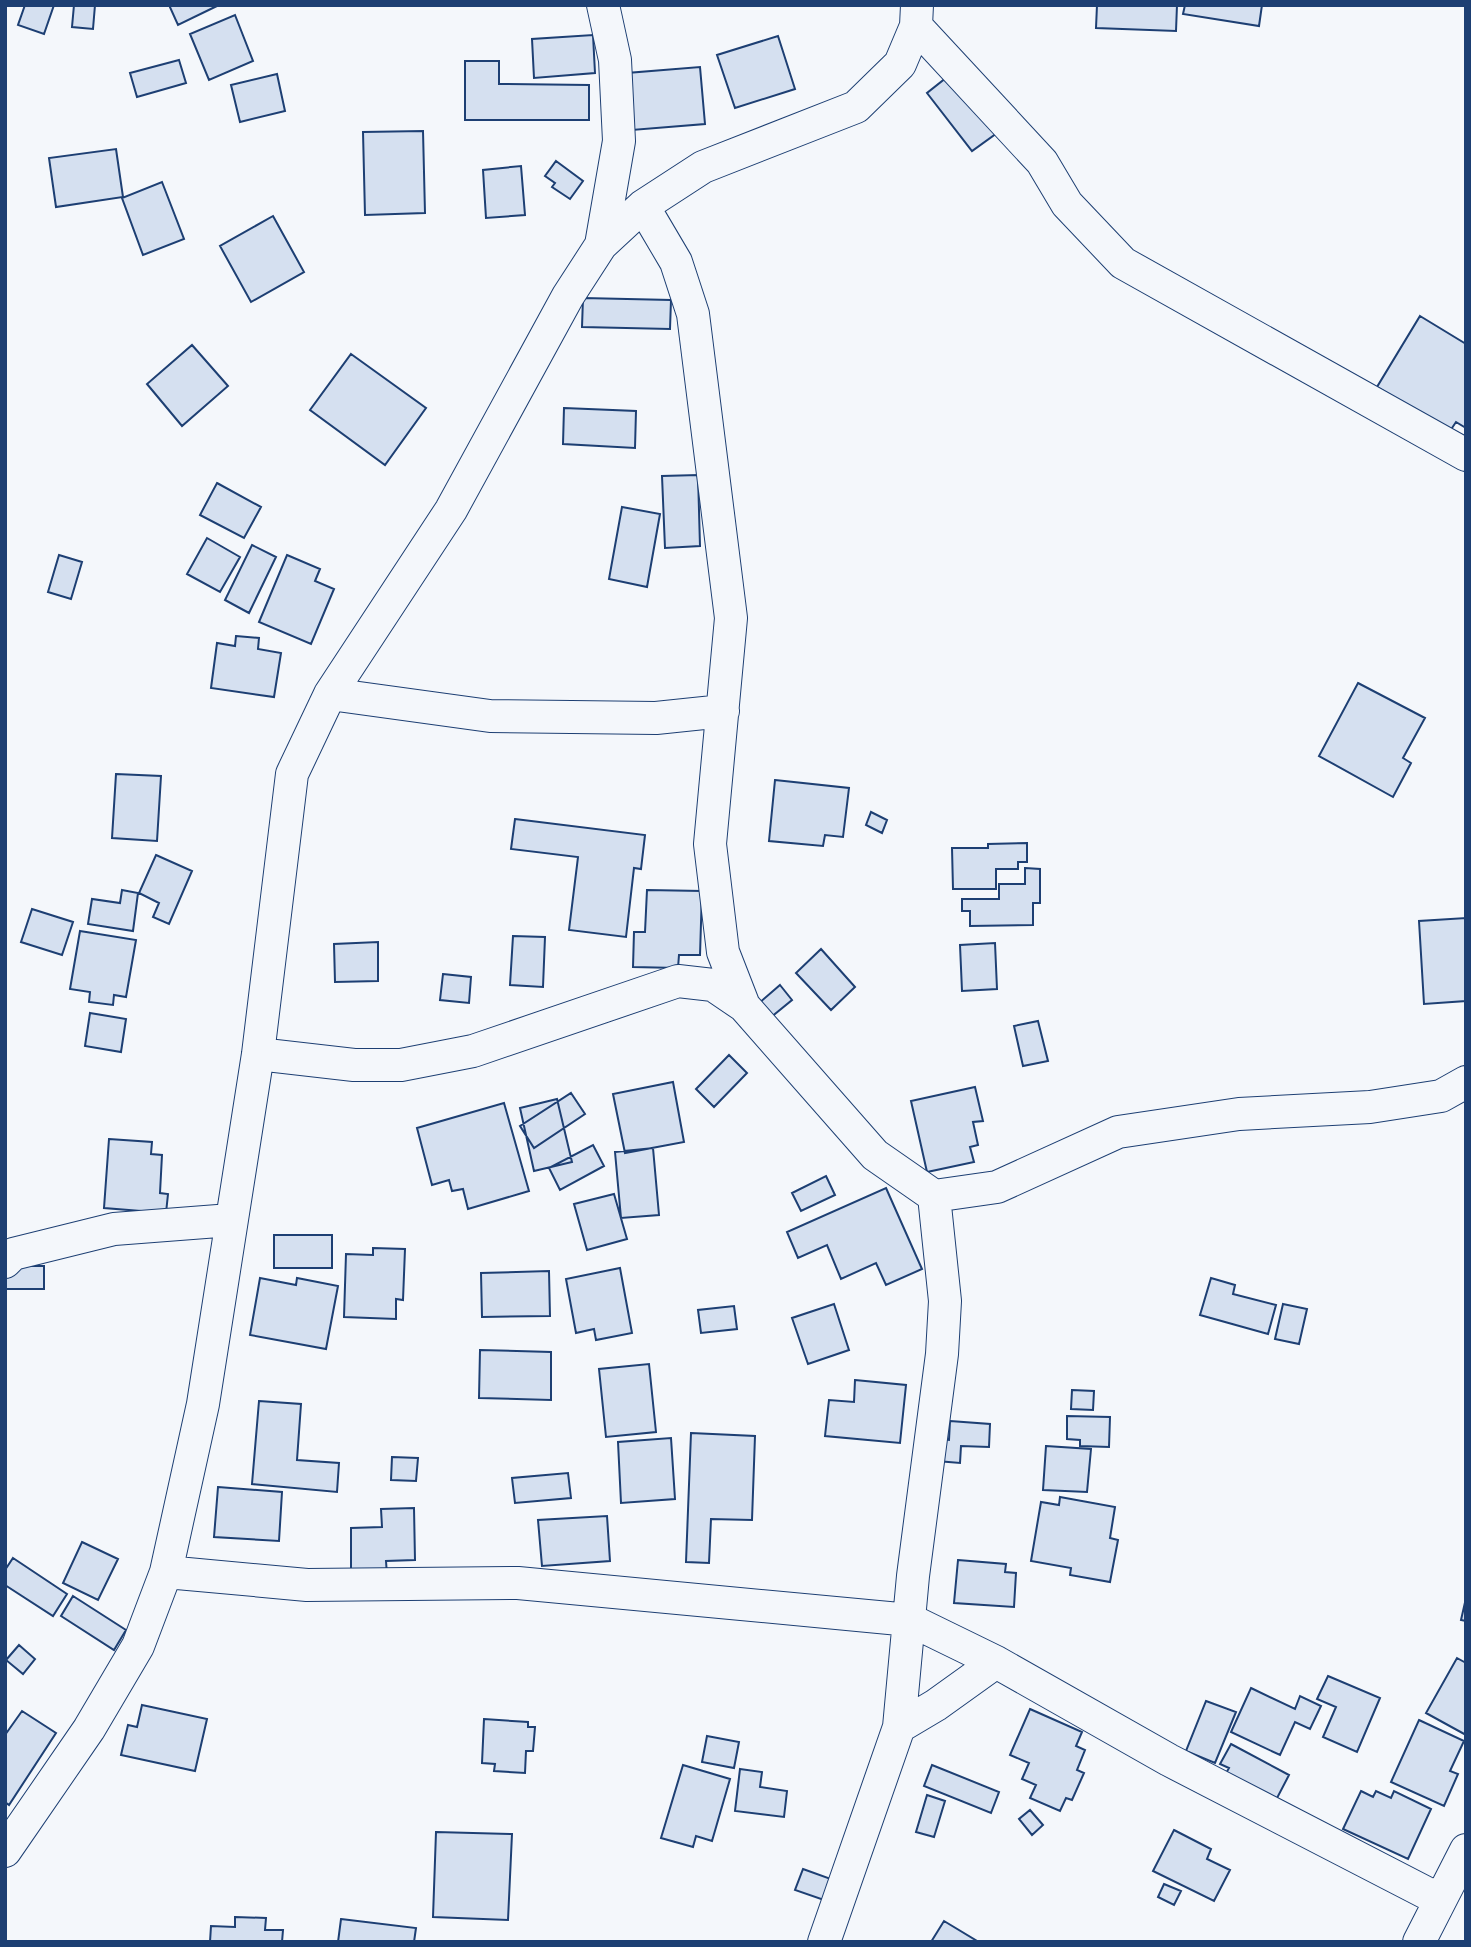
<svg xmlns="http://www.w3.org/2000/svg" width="1471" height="1947" viewBox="0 0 1471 1947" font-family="Raleway,sans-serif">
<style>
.building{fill:#d5e0f0;stroke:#1d3f73;stroke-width:2}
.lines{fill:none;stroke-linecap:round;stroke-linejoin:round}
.minor-casing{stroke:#1d3f73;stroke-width:34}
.minor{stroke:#f4f7fb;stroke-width:32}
</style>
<rect width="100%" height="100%" fill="#f4f7fb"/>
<path class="building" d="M 25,5 L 54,5 L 44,34 L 18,25 Z
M 74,5 L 95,5 L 93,29 L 72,27 Z
M 169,5 L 219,5 L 178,25 Z
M 1097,5 L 1177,5 L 1176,31 L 1096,28 Z
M 1185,5 L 1262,5 L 1259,26 L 1183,14 Z
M 235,15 L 253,61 L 209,80 L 190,34 Z
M 593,35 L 595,73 L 534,78 L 532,39 Z
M 778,36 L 795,89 L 735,108 L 717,55 Z
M 179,60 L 186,83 L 137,97 L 130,73 Z
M 465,61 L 499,61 L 499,84 L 589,85 L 589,120 L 465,120 Z
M 700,67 L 705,124 L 632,130 L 627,73 Z
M 277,74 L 285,111 L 240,122 L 231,85 Z
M 951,74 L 997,133 L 972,151 L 927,93 Z
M 423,131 L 425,213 L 365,215 L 363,132 Z
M 116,149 L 123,197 L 56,207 L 49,158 Z
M 556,161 L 583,181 L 570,199 L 552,187 L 555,183 L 545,176 Z
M 521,166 L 525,215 L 486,218 L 483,170 Z
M 162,182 L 184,239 L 143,255 L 122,198 Z
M 273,216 L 304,272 L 251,302 L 220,246 Z
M 583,298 L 671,300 L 670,329 L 582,327 Z
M 1420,316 L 1466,344 L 1466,428 L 1456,422 L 1450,431 L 1377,387 Z
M 192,345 L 228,386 L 182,426 L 147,384 Z
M 351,354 L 426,408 L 385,465 L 310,410 Z
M 564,408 L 636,411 L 635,448 L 563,444 Z
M 698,475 L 700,546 L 665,548 L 662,476 Z
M 217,483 L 261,507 L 244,538 L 200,515 Z
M 622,507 L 660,514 L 647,587 L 609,579 Z
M 207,538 L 240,557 L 220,592 L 187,574 Z
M 252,545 L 276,557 L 249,613 L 225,600 Z
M 59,555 L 82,562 L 71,599 L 48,592 Z
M 287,555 L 320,569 L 315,581 L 334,589 L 311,644 L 259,622 Z
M 236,636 L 259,638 L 258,649 L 281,653 L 274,697 L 211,688 L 217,643 L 235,646 Z
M 1358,683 L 1425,718 L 1403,758 L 1411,763 L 1393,797 L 1319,756 Z
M 116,774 L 161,776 L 157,841 L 112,838 Z
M 775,780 L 849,788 L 843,837 L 825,835 L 823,846 L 769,841 Z
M 871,812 L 887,820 L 882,833 L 866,825 Z
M 515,819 L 645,835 L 641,869 L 634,868 L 626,937 L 569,930 L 578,857 L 511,849 Z
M 1027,843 L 1027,862 L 1018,862 L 1018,869 L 996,869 L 996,889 L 953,889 L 952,848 L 988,848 L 988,844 Z
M 156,855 L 192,871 L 169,924 L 153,917 L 159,903 L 139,893 Z
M 1025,868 L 1040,869 L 1040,903 L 1033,903 L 1033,925 L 970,926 L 970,911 L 962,911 L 962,899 L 999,899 L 999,884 L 1025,884 Z
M 122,890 L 138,893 L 133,931 L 88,924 L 92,899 L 120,903 Z
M 647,890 L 702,891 L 700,955 L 679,955 L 678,968 L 633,967 L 634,932 L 645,932 Z
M 32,909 L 73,922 L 62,955 L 21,942 Z
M 1466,918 L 1466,1001 L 1424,1004 L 1419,921 Z
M 80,931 L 136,940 L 126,997 L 114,995 L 113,1005 L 89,1002 L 90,992 L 70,989 Z
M 513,936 L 545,937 L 543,987 L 510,985 Z
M 378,942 L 378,981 L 335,982 L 334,944 Z
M 995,943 L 997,989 L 962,991 L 960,945 Z
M 821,949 L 855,987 L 831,1010 L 796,973 Z
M 443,974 L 471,977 L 469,1003 L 440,1000 Z
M 780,985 L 792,1000 L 770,1018 L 758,1004 Z
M 90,1013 L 126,1019 L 121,1052 L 85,1046 Z
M 1038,1021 L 1048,1061 L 1023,1066 L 1014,1026 Z
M 729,1055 L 747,1073 L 714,1107 L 696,1089 Z
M 673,1082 L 684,1142 L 625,1153 L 613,1094 Z
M 975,1087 L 983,1121 L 973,1122 L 978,1145 L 970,1147 L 974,1162 L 927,1172 L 911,1101 Z
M 571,1093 L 585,1114 L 534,1148 L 520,1126 Z
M 557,1099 L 572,1162 L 534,1171 L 520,1108 Z
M 504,1103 L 529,1191 L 468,1209 L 463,1189 L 452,1191 L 449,1180 L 432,1185 L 417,1128 Z
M 109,1139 L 152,1142 L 151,1154 L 162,1155 L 160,1193 L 168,1194 L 166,1213 L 104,1208 Z
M 593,1145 L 604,1166 L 560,1190 L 549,1168 Z
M 653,1148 L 659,1215 L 621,1218 L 615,1152 Z
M 826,1176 L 835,1195 L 801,1211 L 792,1193 Z
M 886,1188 L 922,1269 L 886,1285 L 876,1263 L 841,1279 L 827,1245 L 798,1258 L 787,1232 Z
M 614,1194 L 627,1239 L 587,1250 L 574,1204 Z
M 274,1235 L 332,1235 L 332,1268 L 274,1268 Z
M 373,1248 L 405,1249 L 403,1300 L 396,1299 L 396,1319 L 344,1317 L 346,1254 L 373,1255 Z
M 5,1266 L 44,1266 L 44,1289 L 5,1289 Z
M 620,1268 L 632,1333 L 596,1340 L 594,1329 L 576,1333 L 566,1279 Z
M 549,1271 L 550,1316 L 482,1317 L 481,1273 Z
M 260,1278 L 296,1285 L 297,1278 L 338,1286 L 326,1349 L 250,1335 Z
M 1211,1278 L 1235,1285 L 1233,1294 L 1276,1305 L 1268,1334 L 1200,1315 Z
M 834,1304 L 849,1350 L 808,1364 L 792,1318 Z
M 1283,1304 L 1307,1309 L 1299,1344 L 1275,1339 Z
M 734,1306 L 737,1329 L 701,1333 L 698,1310 Z
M 480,1350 L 551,1352 L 551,1400 L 479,1398 Z
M 649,1364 L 656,1432 L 606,1437 L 599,1369 Z
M 855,1380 L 906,1385 L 900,1443 L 825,1436 L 829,1400 L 854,1402 Z
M 1072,1390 L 1094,1391 L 1093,1410 L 1071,1409 Z
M 259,1401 L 301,1404 L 297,1460 L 339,1463 L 337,1492 L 252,1484 Z
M 1067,1416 L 1110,1417 L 1109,1447 L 1080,1446 L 1080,1440 L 1067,1439 Z
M 950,1421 L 990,1424 L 989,1447 L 961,1446 L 960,1463 L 937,1461 L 939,1439 L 949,1440 Z
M 691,1433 L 755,1436 L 752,1520 L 711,1519 L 709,1563 L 686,1562 Z
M 671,1438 L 675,1499 L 621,1503 L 618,1442 Z
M 1046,1446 L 1091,1449 L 1087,1492 L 1043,1490 Z
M 392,1457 L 418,1458 L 416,1481 L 391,1480 Z
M 568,1473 L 571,1498 L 515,1503 L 512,1478 Z
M 218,1487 L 282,1492 L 279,1541 L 214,1537 Z
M 1060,1497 L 1115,1507 L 1110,1538 L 1118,1540 L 1110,1582 L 1070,1575 L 1071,1568 L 1031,1561 L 1041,1502 L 1059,1505 Z
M 414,1508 L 415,1560 L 386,1561 L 387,1575 L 351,1576 L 351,1528 L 382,1527 L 381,1509 Z
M 607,1516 L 610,1561 L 542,1566 L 538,1520 Z
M 82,1542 L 118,1559 L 98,1600 L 63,1583 Z
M 13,1558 L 67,1594 L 53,1616 L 5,1585 L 5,1570 Z
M 958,1560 L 1006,1564 L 1005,1572 L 1016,1573 L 1014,1607 L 954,1603 Z
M 73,1596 L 126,1630 L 114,1650 L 61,1616 Z
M 1466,1598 L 1466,1621 L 1461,1620 Z
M 19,1645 L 35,1659 L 23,1674 L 6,1660 Z
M 1457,1658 L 1466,1663 L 1466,1735 L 1426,1713 Z
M 1328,1676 L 1380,1698 L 1357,1752 L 1323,1737 L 1336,1707 L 1317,1699 Z
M 1251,1688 L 1295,1709 L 1300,1696 L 1321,1706 L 1310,1729 L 1295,1722 L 1280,1755 L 1231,1732 Z
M 1206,1701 L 1236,1712 L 1215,1763 L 1186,1751 Z
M 142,1705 L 207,1719 L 195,1771 L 121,1755 L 128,1725 L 137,1727 Z
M 1030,1709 L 1082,1732 L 1076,1746 L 1085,1750 L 1077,1770 L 1084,1773 L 1072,1800 L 1066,1798 L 1060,1811 L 1030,1798 L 1036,1785 L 1022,1779 L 1029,1763 L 1010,1755 Z
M 22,1711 L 56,1733 L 9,1805 L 5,1802 L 5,1735 Z
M 484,1719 L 528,1722 L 528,1727 L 535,1727 L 533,1751 L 526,1751 L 525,1773 L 494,1771 L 495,1764 L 482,1763 Z
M 1419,1720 L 1464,1741 L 1450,1771 L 1458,1774 L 1444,1806 L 1391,1782 Z
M 707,1736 L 739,1742 L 734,1768 L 702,1762 Z
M 1231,1744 L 1289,1775 L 1275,1802 L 1225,1775 L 1229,1768 L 1220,1764 Z
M 683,1765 L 730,1779 L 712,1841 L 696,1836 L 693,1847 L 661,1838 Z
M 932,1765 L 999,1792 L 991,1813 L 924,1786 Z
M 740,1769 L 762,1772 L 760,1787 L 787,1791 L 784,1817 L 735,1811 Z
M 1361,1791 L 1373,1797 L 1376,1791 L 1391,1798 L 1394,1791 L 1431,1809 L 1408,1859 L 1343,1829 Z
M 927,1795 L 945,1801 L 934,1837 L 916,1832 Z
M 1030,1810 L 1043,1825 L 1032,1835 L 1019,1819 Z
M 1174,1830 L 1211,1849 L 1207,1859 L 1230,1870 L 1214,1901 L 1153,1871 Z
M 436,1832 L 512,1834 L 508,1920 L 433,1917 Z
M 803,1869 L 831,1879 L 824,1900 L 795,1890 Z
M 1164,1884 L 1181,1891 L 1174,1905 L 1158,1897 Z
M 235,1917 L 266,1918 L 265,1930 L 283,1930 L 282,1942 L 210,1942 L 211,1926 L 235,1927 Z
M 341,1919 L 416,1928 L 414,1942 L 338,1942 Z
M 944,1921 L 977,1941 L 976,1942 L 931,1942 Z"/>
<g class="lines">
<defs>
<path id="minor" d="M 916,26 L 1042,162 L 1067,204 L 1123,263 L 1466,455
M 643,206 L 676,262 L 693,314 L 731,618 L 710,844 L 723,952 L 744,1006 L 875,1155 L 934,1196 L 997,1187 L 1118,1132 L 1239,1114 L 1370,1107 L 1441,1096 L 1466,1082
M 601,245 L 619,141 L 615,60 L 603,5
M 330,694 L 490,716 L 656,718 L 723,711
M 258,1054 L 354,1065 L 401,1065 L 473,1051 L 678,981 L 713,985 L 744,1006
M 5,1262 L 13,1254 L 114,1229 L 231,1220
M 166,1572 L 307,1585 L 518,1583 L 910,1620 L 996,1662 L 1169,1760 L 1440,1900
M 899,1727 L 936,1705 L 996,1662
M 5,1851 L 89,1729 L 138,1646 L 166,1572 L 203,1404 L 258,1054 L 292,774 L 330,694 L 451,510 L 568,296 L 601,245 L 643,206 L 703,167 L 856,107 L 900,64 L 916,26 L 917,5
M 824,1942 L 899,1727 L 913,1576 L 942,1354 L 945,1301 L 934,1196
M 1419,1942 L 1466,1850"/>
</defs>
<use href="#minor" class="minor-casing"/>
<use href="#minor" class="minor"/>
</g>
<rect width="1471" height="1947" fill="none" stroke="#1d3f73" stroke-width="14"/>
</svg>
